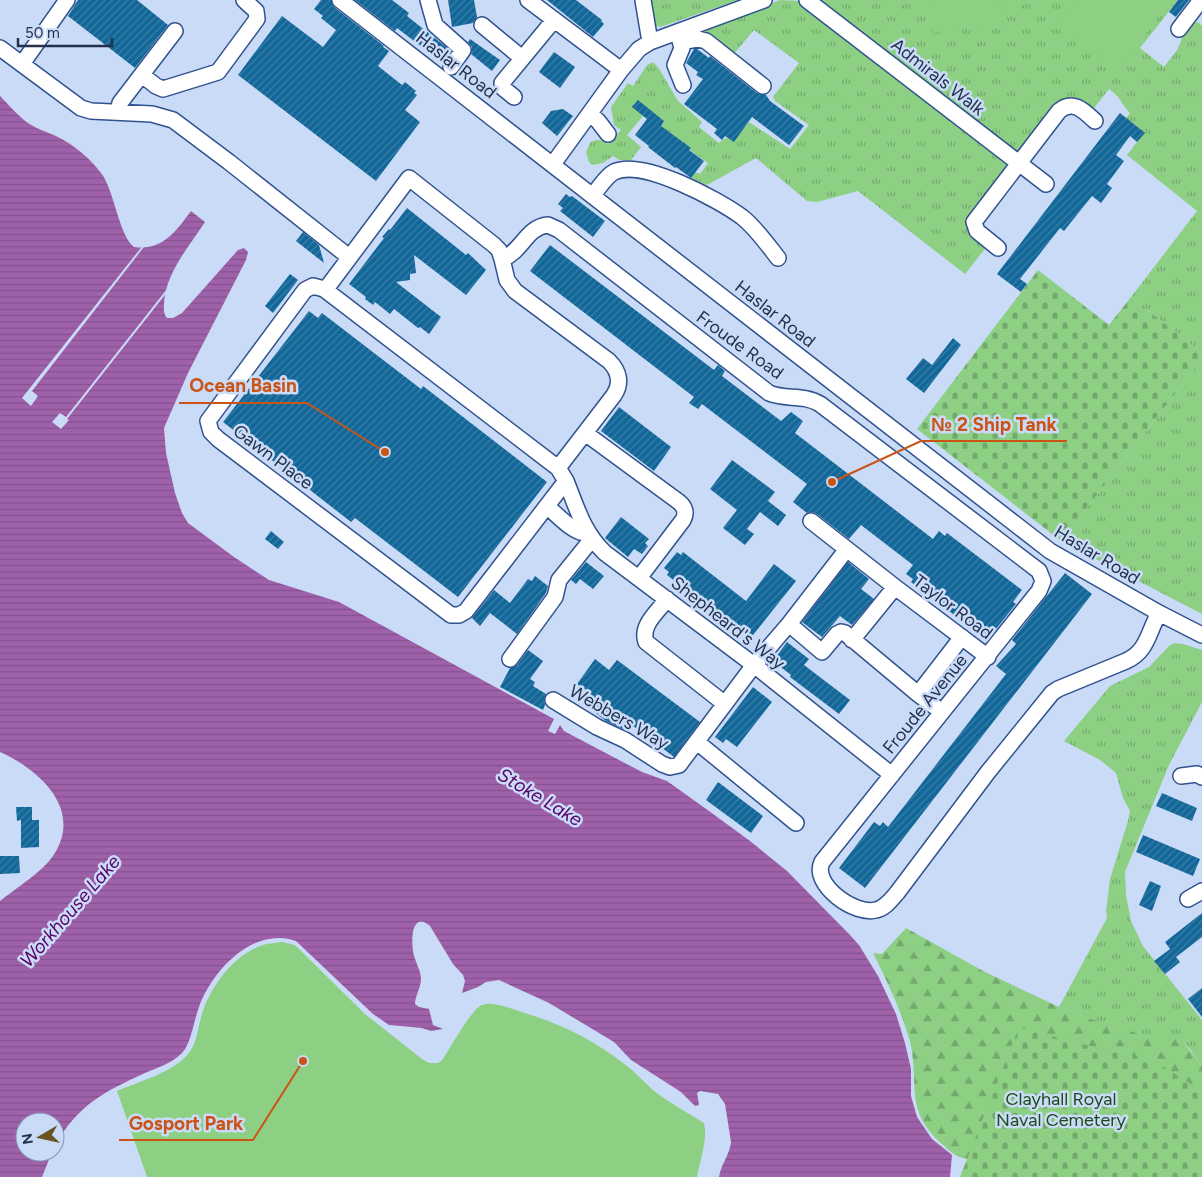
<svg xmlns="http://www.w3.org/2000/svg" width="1202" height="1177" viewBox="0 0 1202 1177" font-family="Figtree,sans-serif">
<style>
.grass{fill:url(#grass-tufts)}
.forest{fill:url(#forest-firs)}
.cemetery{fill:url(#cemetery-stones)}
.park{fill:#8dd084}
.water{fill:url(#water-rules)}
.pier{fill:#cadbf8}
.building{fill:url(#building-hatch)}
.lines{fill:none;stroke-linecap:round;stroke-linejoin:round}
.minor-casing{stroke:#30528f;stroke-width:18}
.minor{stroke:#fff;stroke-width:15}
.labels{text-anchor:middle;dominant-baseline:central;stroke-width:5;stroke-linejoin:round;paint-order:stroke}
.street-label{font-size:18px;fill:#22324e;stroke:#cadbf8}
.park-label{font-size:18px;fill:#1d4a16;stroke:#cadbf8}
.water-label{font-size:19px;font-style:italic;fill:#590267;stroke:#cadbf8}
.leader{fill:none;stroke:#ca5316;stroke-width:2}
.callout-dot{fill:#ca5316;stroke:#cadbf8;stroke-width:2}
.callout-label{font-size:19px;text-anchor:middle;font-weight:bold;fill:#ca5316;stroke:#cadbf8;stroke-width:5;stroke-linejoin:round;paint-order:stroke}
</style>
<defs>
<pattern id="grass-tufts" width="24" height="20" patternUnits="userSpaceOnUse" patternTransform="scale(1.25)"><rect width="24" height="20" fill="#8dd084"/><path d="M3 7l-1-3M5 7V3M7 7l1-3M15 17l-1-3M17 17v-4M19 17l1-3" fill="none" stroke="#73a96e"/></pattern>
<pattern id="forest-firs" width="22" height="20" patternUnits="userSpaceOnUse" patternTransform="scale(1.25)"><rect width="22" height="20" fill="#8dd084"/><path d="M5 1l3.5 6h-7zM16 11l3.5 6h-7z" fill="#73a96e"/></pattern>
<pattern id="cemetery-stones" width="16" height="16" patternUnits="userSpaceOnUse" patternTransform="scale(1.25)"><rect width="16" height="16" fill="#8dd084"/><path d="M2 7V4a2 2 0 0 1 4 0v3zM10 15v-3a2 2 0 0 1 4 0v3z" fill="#73a96e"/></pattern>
<pattern id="water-rules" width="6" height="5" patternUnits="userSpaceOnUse" patternTransform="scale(1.25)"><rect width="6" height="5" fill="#a061ab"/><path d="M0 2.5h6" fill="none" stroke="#82518d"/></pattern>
<pattern id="building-hatch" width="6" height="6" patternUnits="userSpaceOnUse" patternTransform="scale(1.25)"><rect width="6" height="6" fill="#116799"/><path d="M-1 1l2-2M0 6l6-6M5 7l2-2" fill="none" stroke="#3c7ea5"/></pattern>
</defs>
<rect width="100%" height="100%" fill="#cadbf8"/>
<path class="grass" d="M 650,0 L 738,0 L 660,27 L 654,25 Z
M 780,0 L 800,1 L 1007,162 L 1004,171 L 974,212 L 988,245 L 965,274 L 858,191 L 817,202 L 807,201 L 756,158 L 707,185 L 691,178 L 695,172 L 700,174 L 708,163 L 643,116 L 627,135 L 641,147 L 631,160 L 619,160 L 613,156 L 603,163 L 592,165 L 589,162 L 586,152 L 590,143 C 597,138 602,140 608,144 L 621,130 L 614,125 L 611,107 L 628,83 L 633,86 L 647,65 L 653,62 L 658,67 L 678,101 L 702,122 L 699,127 L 719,143 L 722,140 L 740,133 L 749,122 L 790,149 L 809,125 L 775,101 L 773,97 L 799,63 L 754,30 L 733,55 L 691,34 Z
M 813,0 L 1178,0 L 1140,48 L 1164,67 C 1168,61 1173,56 1177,50 C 1184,38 1181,27 1198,22 L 1202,26 L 1202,353 L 1131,297 L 1197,211 L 1127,155 L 1144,133 L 1126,118 L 1130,113 C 1120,103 1122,98 1109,89 L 1091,112 L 1079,104 L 1016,152 Z
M 1202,359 L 1202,614 L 1061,541 Z
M 1174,643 L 1183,644 L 1202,650 L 1202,702 L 1169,765 L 1125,872 L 1126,895 L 1131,921 L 1143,946 L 1202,1020 L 1202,1066 C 1196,1059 1190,1046 1182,1042 C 1168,1034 1155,1038 1140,1035 C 1113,1028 1085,1017 1059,1007 L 1107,918 L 1106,911 L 1110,879 L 1128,821 L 1130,811 L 1123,798 L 1116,773 L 1100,760 L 1064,741 L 1110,686 L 1149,667 L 1169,646 Z"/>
<path class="forest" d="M 906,928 L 985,972 L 1059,1007 L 1088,1018 L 1143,1035 L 1165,1035 L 1178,1038 L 1184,1043 L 1202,1066 L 1202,1099 L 990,1101 L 968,1159 C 956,1158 950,1151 942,1144 C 902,1109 921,1081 909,1038 C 900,1008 887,981 873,953 L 882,954 Z"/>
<path class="cemetery" d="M 1038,270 L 1109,325 L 1131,297 L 1202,353 L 1202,359 L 1061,541 L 917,429 Z
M 1019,1027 L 1077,1043 L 1151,1059 L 1202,1091 L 1202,1177 L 960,1177 Z"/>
<path class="park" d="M 928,0 L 999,0 L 1003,22 L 933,33 Z
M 1078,0 L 1152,0 L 1164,9 L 1118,69 L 1059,24 Z
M 282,942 L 295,945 L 365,1014 L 422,1059 L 429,1063 L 438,1063 L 442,1060 C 450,1049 472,1008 482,1005 C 493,1001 508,1008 519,1011 C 561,1024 593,1039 627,1066 C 636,1073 644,1082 653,1090 C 668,1102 687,1112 704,1123 C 708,1139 700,1160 697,1177 L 147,1177 L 117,1091 C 138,1082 174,1072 188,1054 C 197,1044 198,1027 202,1014 C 210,987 234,954 263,945 C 269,943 276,943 282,942 Z"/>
<path class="water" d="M 0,96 C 9,105 18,116 28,123 C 37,129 47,132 56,136 C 74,145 89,157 101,173 C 114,189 119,236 134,247 C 163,251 176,231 191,211 L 205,222 C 189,247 166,272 164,303 C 164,309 163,313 167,318 L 173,318 L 182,313 L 238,250 L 244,248 L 248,252 L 246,260 L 188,373 L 164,428 L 166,453 L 175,493 L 182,513 L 188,523 L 234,557 L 269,580 L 339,602 L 554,719 L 548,731 L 555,734 L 560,725 L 564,731 L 600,750 L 642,772 L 667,781 L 709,811 L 750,841 L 787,871 L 850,935 L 859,945 L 878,976 L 896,1014 L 905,1043 L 911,1069 L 911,1096 L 917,1117 L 932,1139 L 952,1155 L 950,1177 L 719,1177 C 721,1164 730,1154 731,1142 L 725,1104 L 718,1094 L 700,1091 L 697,1093 L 699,1105 L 695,1106 L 681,1092 L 631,1060 L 614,1042 L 549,1003 L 499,980 L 486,982 L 478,987 L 462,993 L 465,981 L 463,975 L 453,964 L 430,926 C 426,923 424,921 419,922 C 411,925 412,944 413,951 C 414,960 420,968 421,978 C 421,988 415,996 415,1004 L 419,1007 L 429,1009 L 433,1025 L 443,1029 L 431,1031 L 422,1028 L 389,1025 L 373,1014 L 296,941 C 253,926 212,971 199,1007 C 194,1020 191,1044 182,1053 C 172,1063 157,1068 145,1073 C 104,1092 79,1104 55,1145 L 55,1122 L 25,1122 L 25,1152 L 52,1152 L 42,1177 L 0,1177 L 0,901 C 15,889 43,871 53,856 C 84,810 40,770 0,752 Z"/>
<path class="pier" d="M 147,243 L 32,391 L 38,396 L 31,406 L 22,398 L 144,244 Z
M 167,289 L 168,291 L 67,419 L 69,420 L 61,429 L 52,422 L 60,413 L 66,417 Z"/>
<path class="building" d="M 78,0 L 137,0 L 168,25 L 135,68 L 68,16 Z
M 321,0 L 331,0 L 334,7 L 384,46 L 383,47 L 389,51 L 378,66 L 402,85 L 405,82 L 416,91 L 414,93 L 417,95 L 405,110 L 420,122 L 376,181 L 238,75 L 282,16 L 323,47 L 336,30 L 321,18 L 323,16 L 314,9 Z
M 355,0 L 392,0 L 409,13 L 407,16 L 451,51 L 443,63 L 397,28 L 395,31 Z
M 448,0 L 474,0 L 477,17 L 473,23 L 452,27 Z
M 547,0 L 576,0 L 602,20 L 601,21 L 604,24 L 593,37 Z
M 1178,0 L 1189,0 L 1176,17 L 1169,12 Z
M 470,39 L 500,60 L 492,71 L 471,54 L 472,47 L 468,42 Z
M 694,49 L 697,49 L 709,58 L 710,56 L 757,93 L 766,95 L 770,101 L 804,126 L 789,145 L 752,117 L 734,142 L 725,136 L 722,140 L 714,133 L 717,129 L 684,104 L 703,79 L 696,75 L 698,72 L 686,63 Z
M 554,52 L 575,67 L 560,88 L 539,72 Z
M 638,100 L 664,121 L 661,126 L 691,148 L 689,150 L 704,161 L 691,178 L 676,167 L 675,168 L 648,147 L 649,146 L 635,135 L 647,119 L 632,107 Z
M 563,109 L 573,116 L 557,136 L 542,123 L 551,111 Z
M 1120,113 L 1145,133 L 1137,142 L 1130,136 L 1116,155 L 1124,161 L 1107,184 L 1112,188 L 1101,203 L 1092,196 L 1064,231 L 1060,228 L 1020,279 L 1027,284 L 1021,292 L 997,274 Z
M 566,194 L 570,197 L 572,196 L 605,221 L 593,237 L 560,211 L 563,208 L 558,204 Z
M 407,208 L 466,255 L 468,253 L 486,270 L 466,295 L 414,255 L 416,273 L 410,274 L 410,280 L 396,282 L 441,317 L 429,334 L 420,327 L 418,328 L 394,309 L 390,314 L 375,302 L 373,305 L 365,299 L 366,297 L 349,284 L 384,238 L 382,237 L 389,229 L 390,230 Z
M 303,232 L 319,245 L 324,263 L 296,241 Z
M 550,245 L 714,370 L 718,365 L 725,371 L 722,376 L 781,421 L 791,412 L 803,421 L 795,433 L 933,539 L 939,531 L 945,536 L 947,533 L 1022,590 L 1013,602 L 1016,604 L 987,640 L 911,582 L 913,579 L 906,574 L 913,565 L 861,525 L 849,539 L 817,514 L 812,512 L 807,513 L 793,502 L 807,484 L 702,404 L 698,409 L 689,403 L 694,397 L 530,271 Z
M 290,274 L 298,280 L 273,313 L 265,306 Z
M 309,311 L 318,318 L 322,313 L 421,389 L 423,386 L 547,482 L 458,597 L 355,518 L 351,522 L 223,422 Z
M 953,338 L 961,345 L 924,393 L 906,379 L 923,358 L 932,365 Z
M 619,407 L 671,447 L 654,471 L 601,431 Z
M 732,460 L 775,492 L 768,501 L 786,515 L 778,526 L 760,512 L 747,529 L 754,534 L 745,545 L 723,528 L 737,510 L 710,489 Z
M 621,517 L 649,539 L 645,543 L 648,546 L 642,554 L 634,549 L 628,557 L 605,538 Z
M 271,531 L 284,542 L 278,549 L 265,539 Z
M 677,552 L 681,555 L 683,552 L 746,601 L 774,564 L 796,581 L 750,639 L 667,575 L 669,572 L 664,568 Z
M 586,562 L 604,576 L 593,589 L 580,579 L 576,584 L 571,580 Z
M 848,562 L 869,579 L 861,589 L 874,599 L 852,625 L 840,616 L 822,637 L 802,622 Z
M 1065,573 L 1092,594 L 865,888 L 839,868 L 874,822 L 880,826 L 883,822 L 888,827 L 1006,674 L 996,666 L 1016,644 L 1012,640 Z
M 535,576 L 548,586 L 546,593 L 517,634 L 490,613 L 480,626 L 472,618 L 494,590 L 510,603 L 528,579 L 532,581 Z
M 787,642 L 809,659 L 804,665 L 850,700 L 839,714 L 790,677 L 791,675 L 773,661 Z
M 528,650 L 543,661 L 530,679 L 535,682 L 533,686 L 546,694 L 544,699 L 545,705 L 543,710 L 500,687 L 510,668 L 517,665 Z
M 595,659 L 609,670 L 617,660 L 700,722 L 674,757 L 628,722 L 623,729 L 606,721 L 584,704 L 591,694 L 577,684 Z
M 753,687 L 772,702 L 737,747 L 726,739 L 723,743 L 715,737 Z
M 718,782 L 763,816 L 751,833 L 706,800 Z
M 1162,793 L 1197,808 L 1192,821 L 1156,806 Z
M 16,807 L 32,807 L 32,820 L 39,820 L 39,847 L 21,848 L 21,820 L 17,821 Z
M 1143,835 L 1200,859 L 1193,876 L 1136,852 Z
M 0,856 L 19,856 L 20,873 L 0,874 Z
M 1150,881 L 1161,886 L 1152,911 L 1139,905 Z
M 1202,913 L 1202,937 L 1176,957 L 1180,962 L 1165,974 L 1154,961 L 1170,949 L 1165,942 Z
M 1202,988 L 1202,1017 L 1188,999 Z"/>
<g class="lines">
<defs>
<path id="minor" d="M 340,0 L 1050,551 L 1159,613 L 1202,635
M 428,0 L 435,25 L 463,50 L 451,67
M 528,0 L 621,70
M 643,0 L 650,42
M 807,0 L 1046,184
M 482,25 L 522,58
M 1179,29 L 1201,0
M 678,33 L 682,48 L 675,65 L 683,85
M 682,42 L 698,39 L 706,41 L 763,86
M 0,48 L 81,108 L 91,111 L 152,114 L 173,120 L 229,162 L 349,257
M 22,64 L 67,0
M 142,75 L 156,86 L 163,89 L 218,72 L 257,19 L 256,11 L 244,0
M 514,97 L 503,88 L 502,83 L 554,20
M 118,112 L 120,103 L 175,31
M 590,114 L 598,121 L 608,134
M 553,164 L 621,70 L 639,49 L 650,42 L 764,0
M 593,195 C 599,188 606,176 614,172 C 642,158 719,200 742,217 C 756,228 767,244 778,258
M 998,248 L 977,231 L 974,222 L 1059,111 C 1073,99 1084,111 1095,121
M 326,289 L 409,178 L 494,245 L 499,250 L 502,259
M 585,433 L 679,502 C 685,507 687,513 683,520 L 639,578
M 558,468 L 614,395 C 622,383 619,371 609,361 L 515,291 L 507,280 L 502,259 C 522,252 526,227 548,225 L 559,230 L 769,393 C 785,400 804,394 820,404 L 1039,571 L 1043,581 L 1039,591 L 822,862 C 811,885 856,916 876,910 C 885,908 891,900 897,893 L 988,772 L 1052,693 L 1058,689 L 1126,661 C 1148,651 1148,632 1159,613
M 566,481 L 466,611 L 459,615 L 451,615 L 218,439 L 211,432 L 208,421 L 305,290 L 313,286 L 324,289 L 558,468 L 566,481 C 577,508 583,532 605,553 L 754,665 L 892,775
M 547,506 C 556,514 575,535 588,533
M 811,521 L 895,587 L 988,657
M 667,599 C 658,612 640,625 646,642 L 725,704
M 789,624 L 822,652 L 837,634 L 841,632 L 845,633 L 918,694 L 942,712
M 852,640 L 895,587
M 510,659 L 555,597 L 559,580 L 592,539
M 918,694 L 962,637
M 553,700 L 597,727 L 625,740 L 662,764 L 670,767 L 679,765 L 754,665 L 789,624 L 847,549
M 697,742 L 796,823
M 1181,776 L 1197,774 L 1202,777
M 1188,899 L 1202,891"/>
</defs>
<use href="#minor" class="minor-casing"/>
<use href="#minor" class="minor"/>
</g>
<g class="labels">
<g class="street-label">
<text transform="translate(456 65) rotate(38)">Haslar Road</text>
<text transform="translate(938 77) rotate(38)">Admirals Walk</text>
<text transform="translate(775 314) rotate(38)">Haslar Road</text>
<text transform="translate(740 345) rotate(36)">Froude Road</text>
<text transform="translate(273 457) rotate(37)">Gawn Place</text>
<text transform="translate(1097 555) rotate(31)">Haslar Road</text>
<text transform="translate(953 607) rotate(37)">Taylor Road</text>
<text transform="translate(728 623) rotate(38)">Shepheard's Way</text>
<text transform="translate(925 704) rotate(-51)">Froude Avenue</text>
<text transform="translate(619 717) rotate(30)">Webbers Way</text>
</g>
<g class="park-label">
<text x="1061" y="1099">Clayhall Royal<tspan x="1061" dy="21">Naval Cemetery</tspan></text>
</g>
<g class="water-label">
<text transform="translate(540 797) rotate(31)">Stoke Lake</text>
<text transform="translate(70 911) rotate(-49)">Workhouse Lake</text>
</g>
</g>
<path class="leader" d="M385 452L307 403H179M832 482L921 441H1067M303 1061L253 1140H119"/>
<g class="callout-dot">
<circle cx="385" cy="452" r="5"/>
<circle cx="832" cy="482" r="5"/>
<circle cx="303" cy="1061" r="5"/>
</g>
<g class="callout-label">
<text x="243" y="392">Ocean Basin</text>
<text x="994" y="431">№ 2 Ship Tank</text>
<text x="186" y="1130">Gosport Park</text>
</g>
<g transform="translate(40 1137) rotate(261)"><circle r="24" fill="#cadbf8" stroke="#8797b4"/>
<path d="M0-4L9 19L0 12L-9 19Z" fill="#6b5223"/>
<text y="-8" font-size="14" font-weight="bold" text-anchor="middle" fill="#22324e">N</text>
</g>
<path d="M18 38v8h94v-8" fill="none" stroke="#22324e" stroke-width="2.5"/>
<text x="25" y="38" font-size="15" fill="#22324e" stroke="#cadbf8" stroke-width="4" paint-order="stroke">50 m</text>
</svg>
